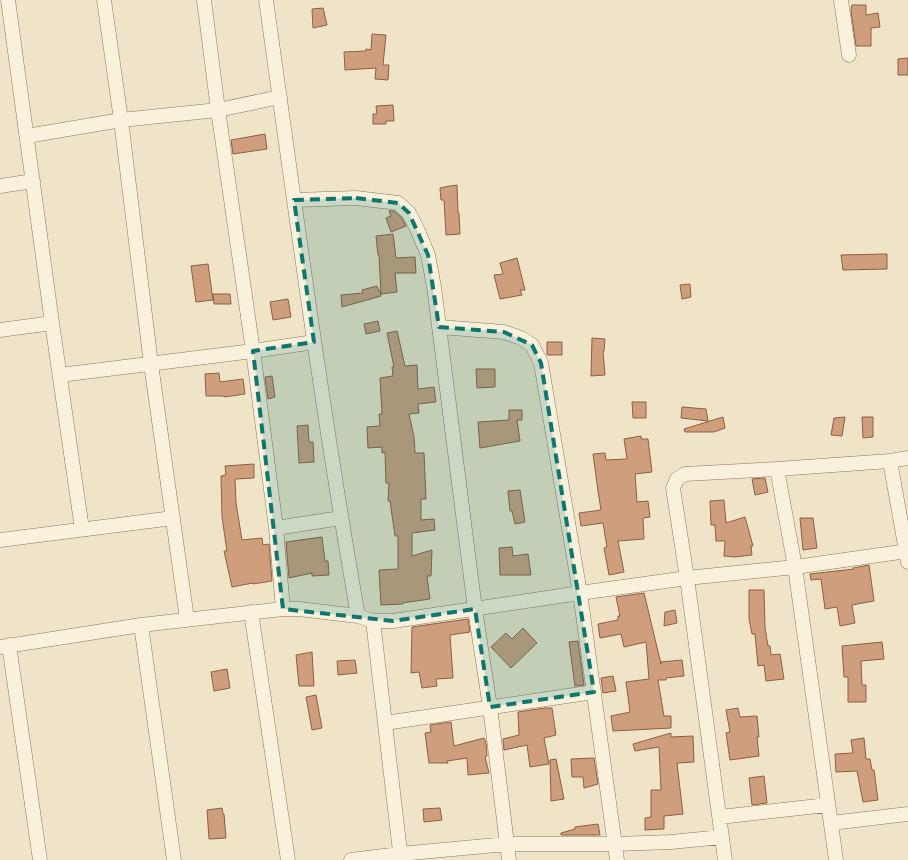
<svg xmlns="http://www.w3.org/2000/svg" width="908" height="860" viewBox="0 0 908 860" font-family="'Libre Baskerville',serif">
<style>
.building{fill:#cf9f7d;stroke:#8d5f41}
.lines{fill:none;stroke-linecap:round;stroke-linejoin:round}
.minor-casing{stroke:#8d765c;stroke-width:15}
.minor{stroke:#faf1dc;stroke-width:14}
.marked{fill:#0f766e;fill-opacity:0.2;stroke:#0f766e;stroke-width:4;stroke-dasharray:10 6;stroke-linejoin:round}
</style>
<rect width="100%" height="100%" fill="#f0e4c8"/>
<path class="building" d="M 852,5 L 866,5 L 866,15 L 878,13 L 880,27 L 871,28 L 871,46 L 856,46 L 851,11 Z
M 323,8 L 327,25 L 313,28 L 312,9 Z
M 372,34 L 386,35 L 383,65 L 389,65 L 388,80 L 375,79 L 376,68 L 345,70 L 344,52 L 366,51 L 366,49 L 371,50 Z
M 908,58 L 908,75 L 898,75 L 898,59 Z
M 393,105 L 394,121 L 386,121 L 386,124 L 373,124 L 373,114 L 377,114 L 376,106 Z
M 265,134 L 267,149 L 233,154 L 231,140 Z
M 457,185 L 458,213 L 459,213 L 460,234 L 446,235 L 444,200 L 441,200 L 440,188 L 450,186 Z
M 389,211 L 394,211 L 402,218 L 406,226 L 391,232 L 386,218 L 391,216 Z
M 393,234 L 396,258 L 415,257 L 416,273 L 395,273 L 397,292 L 381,294 L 379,255 L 378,255 L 376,236 Z
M 887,254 L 887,269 L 843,270 L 841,255 Z
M 517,258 L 525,290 L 520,290 L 522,295 L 500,299 L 494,275 L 503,274 L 500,263 Z
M 208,264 L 213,300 L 196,302 L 191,266 Z
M 690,284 L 691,297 L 682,299 L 680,285 Z
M 377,286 L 379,291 L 380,291 L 381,296 L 342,307 L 341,295 L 363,293 L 362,290 Z
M 213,294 L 230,294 L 231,304 L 214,304 Z
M 288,299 L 291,317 L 273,320 L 270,302 Z
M 378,321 L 380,331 L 366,334 L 364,324 Z
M 397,331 L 405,366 L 417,365 L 418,389 L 434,387 L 436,402 L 418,404 L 419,413 L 409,414 L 414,437 L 415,453 L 424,453 L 426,499 L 421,499 L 421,520 L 434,519 L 435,530 L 412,533 L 412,556 L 432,550 L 431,576 L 427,576 L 430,599 L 402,603 L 403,604 L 381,605 L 379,570 L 398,569 L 398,536 L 395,536 L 390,501 L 388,501 L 389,483 L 386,483 L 385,452 L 382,453 L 382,447 L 368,448 L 367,427 L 380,426 L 379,414 L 382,414 L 380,378 L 393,376 L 392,367 L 394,367 L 387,333 Z
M 592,338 L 605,339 L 604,351 L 603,351 L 605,375 L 591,376 Z
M 547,342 L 562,342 L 562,355 L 547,355 Z
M 476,369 L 495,369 L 495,387 L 477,388 Z
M 219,373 L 220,382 L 243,379 L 245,394 L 224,397 L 223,396 L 206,396 L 205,374 Z
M 272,376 L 275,397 L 268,399 L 265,377 Z
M 632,402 L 646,402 L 646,418 L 633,418 Z
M 682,407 L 706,409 L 708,421 L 681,418 Z
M 509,410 L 522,410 L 522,420 L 517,420 L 520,441 L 480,448 L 478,422 L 509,420 Z
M 723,417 L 725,428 L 714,432 L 685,432 L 684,429 Z
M 845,417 L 842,436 L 831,435 L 834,418 Z
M 862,417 L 873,417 L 873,437 L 863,438 Z
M 308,425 L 309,442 L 313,442 L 314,462 L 299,463 L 297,426 Z
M 641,436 L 641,439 L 648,439 L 652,472 L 635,474 L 637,502 L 648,501 L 650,517 L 643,518 L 644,539 L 618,541 L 624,572 L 609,575 L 604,548 L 607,547 L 603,523 L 581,526 L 579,513 L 601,510 L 598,491 L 593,454 L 605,453 L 606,460 L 627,459 L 624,439 Z
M 254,464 L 254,478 L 235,479 L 236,503 L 242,540 L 262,538 L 263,545 L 269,544 L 272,581 L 253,584 L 253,583 L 232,587 L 224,551 L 227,551 L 222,517 L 221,476 L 226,475 L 225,466 Z
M 765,478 L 768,492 L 755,495 L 752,479 Z
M 520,490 L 525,522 L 515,524 L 512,511 L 510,511 L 508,491 Z
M 724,500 L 726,523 L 745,517 L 753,546 L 751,546 L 752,555 L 735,557 L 724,556 L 725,541 L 716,541 L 715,525 L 711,525 L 710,501 Z
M 800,518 L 813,518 L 817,548 L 803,550 Z
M 322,537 L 325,561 L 328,561 L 329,575 L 312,576 L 312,573 L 289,578 L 286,542 Z
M 512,547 L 513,556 L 528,554 L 531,575 L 500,575 L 499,548 Z
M 869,565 L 874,601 L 852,605 L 855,623 L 840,626 L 837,607 L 825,609 L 821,579 L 811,580 L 810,574 L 854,569 L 853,568 Z
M 749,590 L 764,590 L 765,627 L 768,646 L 770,646 L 771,655 L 780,654 L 784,679 L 766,681 L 764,665 L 758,666 L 755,634 L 752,634 L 749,619 Z
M 644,593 L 661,664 L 661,662 L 682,660 L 684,676 L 666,678 L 666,680 L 658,680 L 664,716 L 671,716 L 671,728 L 613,731 L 611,716 L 630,712 L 626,682 L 649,679 L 646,642 L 624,647 L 621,634 L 600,638 L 598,624 L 618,620 L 618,616 L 620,616 L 616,597 Z
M 675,610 L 677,623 L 664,626 L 665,612 Z
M 468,619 L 470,632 L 450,635 L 453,678 L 436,679 L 437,686 L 422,688 L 419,672 L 411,673 L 412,627 Z
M 523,628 L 537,643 L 511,668 L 491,647 L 506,633 L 512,639 Z
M 578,641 L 584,685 L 575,686 L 569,642 Z
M 882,642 L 884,659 L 861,661 L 862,685 L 866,685 L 866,702 L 848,702 L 848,677 L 844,677 L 842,646 Z
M 312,652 L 314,686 L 299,686 L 296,655 Z
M 355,660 L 357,673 L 338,675 L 337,661 Z
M 227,669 L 230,688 L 214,691 L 211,672 Z
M 613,676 L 616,691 L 603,693 L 601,678 Z
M 316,695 L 322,728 L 312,730 L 306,697 Z
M 545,708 L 552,708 L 556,735 L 544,738 L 549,764 L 530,767 L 527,745 L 504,750 L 503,739 L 519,735 L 518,712 Z
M 738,708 L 740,717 L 757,716 L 759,737 L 757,737 L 759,756 L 730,760 L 726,733 L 730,732 L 726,710 Z
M 451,722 L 454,746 L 484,738 L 486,743 L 487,756 L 485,757 L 489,773 L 468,775 L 467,758 L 447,761 L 448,763 L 429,763 L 425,733 L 431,732 L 430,725 Z
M 671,733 L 671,737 L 693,736 L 694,762 L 677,763 L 683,814 L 664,816 L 664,829 L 645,830 L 645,818 L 651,817 L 651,790 L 661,790 L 659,747 L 635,751 L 633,744 Z
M 864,738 L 866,759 L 870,759 L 872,770 L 874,770 L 878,800 L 863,802 L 857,771 L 836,772 L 835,754 L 853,753 L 851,740 Z
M 594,758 L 598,784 L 584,788 L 583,777 L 572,777 L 571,759 Z
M 556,759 L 564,799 L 551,801 L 550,760 Z
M 764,776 L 767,803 L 752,805 L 749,778 Z
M 222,808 L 223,814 L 224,814 L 226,838 L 209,839 L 207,810 Z
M 440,808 L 442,820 L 424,822 L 423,809 Z
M 598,824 L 600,835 L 561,835 L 561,833 L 575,829 L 575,827 Z"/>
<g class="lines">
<defs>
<path id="minor" d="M 8,0 L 52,323 L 82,529
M 104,0 L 121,120 L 151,364 L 187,619
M 204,0 L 218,110 L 253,351 L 276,528 L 283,609
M 266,0 C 295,206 322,411 358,616
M 841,0 L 849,55
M 27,136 L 121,120 L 218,110 L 280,97
M 0,186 L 33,181
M 294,200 L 356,198 L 398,203 L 409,213 L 418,231 L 428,255 L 434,287 L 475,609 L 490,707 L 509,860
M 439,327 L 504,332 L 521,338 L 532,345 L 541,363 L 580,593 L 617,860
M 0,330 L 52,323
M 60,375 L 253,351 L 314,342
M 890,461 L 908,562
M 777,469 L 795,567 L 836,860
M 276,528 L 341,518
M 0,540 L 173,518
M 251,612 L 288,860
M 373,621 L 401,860
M 141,625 L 174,860
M 9,645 L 40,860
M 0,647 L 141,625 L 283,609 L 299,609 L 358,616 L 373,621 L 393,621 L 580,593 L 687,578 L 795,567 L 908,551
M 385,723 L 594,692
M 720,817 L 827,805
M 831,823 L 908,814
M 351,860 L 400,854 L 507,844 L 616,844 L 671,842 L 722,837
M 725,860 L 687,578 L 673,488 L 677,479 L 685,474 L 777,469 L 890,461 L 908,458"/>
</defs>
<use href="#minor" class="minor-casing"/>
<use href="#minor" class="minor"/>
</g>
<path class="marked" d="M 356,198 L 398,203 L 409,213 L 428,255 L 439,327 L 504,332 L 532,345 L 541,363 L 594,692 L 490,707 L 475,609 L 393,621 L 283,609 L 253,351 L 314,342 L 294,200 Z"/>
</svg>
